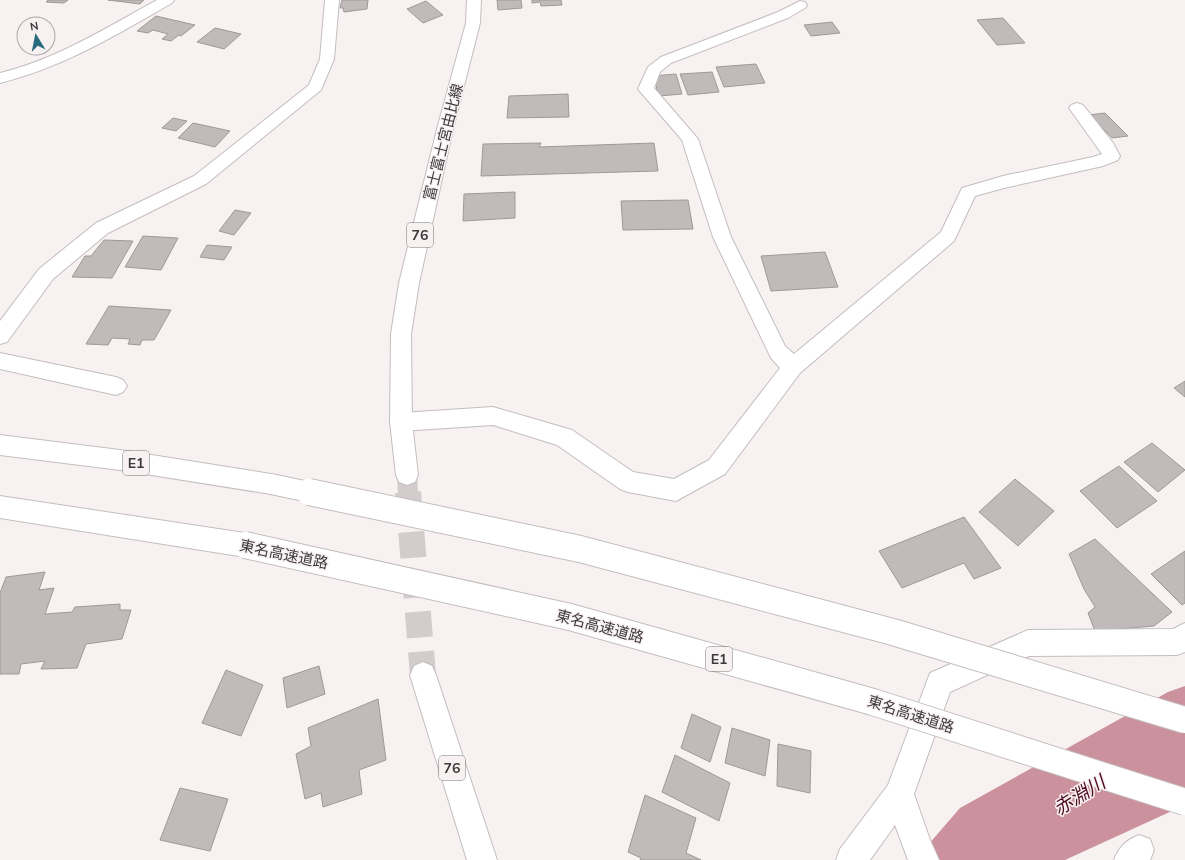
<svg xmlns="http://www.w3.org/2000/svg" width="1185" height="860" viewBox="0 0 1185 860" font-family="Mulish,'Noto Sans JP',sans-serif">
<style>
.water{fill:#cb929d}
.building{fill:#c0babb;stroke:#9f9899}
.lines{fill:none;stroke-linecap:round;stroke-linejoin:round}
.primary-tunnel-far1{stroke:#d3cccd;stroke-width:20;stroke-dasharray:20 10;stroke-linecap:butt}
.primary-tunnel{stroke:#d3cccd;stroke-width:26;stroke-dasharray:26 14;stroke-linecap:butt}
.street-casing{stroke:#c4bdbe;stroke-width:2}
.primary-casing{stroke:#c4bdbe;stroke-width:2}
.highway-casing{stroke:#c4bdbe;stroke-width:2}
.street{fill:#fff;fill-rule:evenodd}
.primary{fill:#fff;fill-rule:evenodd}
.highway{fill:#fff;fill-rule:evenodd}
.highway-bridge-far1-casing{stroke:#c4bdbe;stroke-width:22;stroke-linecap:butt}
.highway-bridge-casing{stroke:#c4bdbe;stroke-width:28;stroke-linecap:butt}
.highway-bridge-far1{stroke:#fff;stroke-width:20}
.highway-bridge{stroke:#fff;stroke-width:26}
.labels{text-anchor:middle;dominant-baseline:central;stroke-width:3;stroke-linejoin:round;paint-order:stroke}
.shield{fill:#f8f1f2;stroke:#757172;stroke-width:1}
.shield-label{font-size:14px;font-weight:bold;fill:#3d3a3b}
.street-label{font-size:15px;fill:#3d3a3b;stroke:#f8f1f2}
.near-water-label{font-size:19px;font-style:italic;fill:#500b22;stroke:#f8f1f2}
</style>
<rect width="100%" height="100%" fill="#f8f1f2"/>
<path class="water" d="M 1185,686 L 1185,805 L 1065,860 L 915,860 L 960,808 L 1168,692 Z"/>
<path class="building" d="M 48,0 L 68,0 L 64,3 L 46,2 Z
M 108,0 L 144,0 L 140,4 Z
M 342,0 L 368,0 L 367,9 L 344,12 L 343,8 L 340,8 Z
M 497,0 L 521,0 L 522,8 L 498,10 Z
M 532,0 L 561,0 L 562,5 L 541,6 L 540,2 L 532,3 Z
M 426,1 L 443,15 L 423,23 L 407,9 Z
M 156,16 L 195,25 L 181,36 L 179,35 L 171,41 L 162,39 L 168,34 L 153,30 L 148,33 L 137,31 Z
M 1003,18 L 1025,43 L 997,45 L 977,20 Z
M 832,22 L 840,33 L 811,36 L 804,25 Z
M 215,28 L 241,34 L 224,49 L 197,42 Z
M 756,64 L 765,83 L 724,87 L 716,67 Z
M 712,72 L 719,92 L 688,95 L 680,74 Z
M 676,74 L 682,94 L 659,96 L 653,76 Z
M 568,94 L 569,117 L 507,118 L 509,96 Z
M 1105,113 L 1128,136 L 1112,138 L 1089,115 Z
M 173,118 L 187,121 L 176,131 L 162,128 Z
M 193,123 L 230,131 L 215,147 L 178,138 Z
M 541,143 L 539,147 L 654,143 L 658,171 L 481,176 L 483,144 Z
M 515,192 L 515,218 L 463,221 L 464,194 Z
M 688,200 L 693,229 L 623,230 L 621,201 Z
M 235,210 L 251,213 L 234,235 L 219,231 Z
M 143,236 L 178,238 L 161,270 L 125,267 Z
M 104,240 L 133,241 L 112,278 L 72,277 L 85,256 L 91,256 Z
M 207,245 L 232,247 L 224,260 L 200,257 Z
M 825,252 L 838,287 L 771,291 L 761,256 Z
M 109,306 L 171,310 L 154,340 L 142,340 L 140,345 L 128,344 L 130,339 L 112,338 L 108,345 L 86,344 Z
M 1185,381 L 1185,397 L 1174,388 Z
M 1152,443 L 1185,470 L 1158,492 L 1124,462 Z
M 1119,466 L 1157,501 L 1117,528 L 1080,491 Z
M 1015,479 L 1054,511 L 1018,546 L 979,512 Z
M 964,517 L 1001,568 L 974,579 L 964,563 L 902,588 L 879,551 Z
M 1095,539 L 1172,612 L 1154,626 L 1095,631 L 1088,613 L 1095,607 L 1084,589 L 1069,554 Z
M 1185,551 L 1185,603 L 1182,605 L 1151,574 Z
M 45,572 L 39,590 L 54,588 L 45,614 L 72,612 L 75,607 L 120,604 L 120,610 L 131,610 L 122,639 L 86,644 L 77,668 L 41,669 L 45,661 L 21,664 L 19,674 L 0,674 L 0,593 L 6,577 Z
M 319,666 L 325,694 L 287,708 L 283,678 Z
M 226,670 L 263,685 L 241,736 L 202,723 Z
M 378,699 L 386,760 L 359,770 L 362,794 L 323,807 L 321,793 L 305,799 L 296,754 L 311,746 L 308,728 Z
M 692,714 L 721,727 L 710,762 L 681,748 Z
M 732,728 L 770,740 L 765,776 L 725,763 Z
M 778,744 L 811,751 L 810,793 L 777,786 Z
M 675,755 L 730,783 L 719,821 L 662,792 Z
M 180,788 L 228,799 L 210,851 L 160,840 Z
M 645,795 L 696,818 L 686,853 L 701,860 L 640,860 L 641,858 L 628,852 Z"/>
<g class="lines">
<path class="primary-tunnel-far1" d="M 407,475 L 408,493"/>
<path class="primary-tunnel" d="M 408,492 L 423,675"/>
<defs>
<path id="street" d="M 157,0 L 174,0 L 172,3 C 114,36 66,66 0,83 L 0,73 C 57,59 106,28 157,0 Z
M 325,0 L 339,0 L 334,59 L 321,90 L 206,184 L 108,233 L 53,279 L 7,342 L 0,344 L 0,321 L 39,269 L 96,223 L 194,176 L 309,85 L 320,59 Z
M 800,1 L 805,2 L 807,5 L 805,8 L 788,18 L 671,63 L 660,72 L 654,88 L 698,139 L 731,237 L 785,346 L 794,354 L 941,232 L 962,188 L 1003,176 L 1093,157 L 1102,154 L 1069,108 L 1071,105 L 1077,103 L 1083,105 L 1113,143 L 1120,156 L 1118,160 L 1103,166 L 1004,188 L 975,196 L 954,241 L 800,373 L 725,474 L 676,501 L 628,492 L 620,489 L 557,445 L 493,425 L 401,431 L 393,429 L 390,422 L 393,415 L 401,413 L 493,407 L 572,430 L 633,472 L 674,479 L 709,460 L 780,368 L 771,358 L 713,237 L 682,140 L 638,89 L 648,67 L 661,57 L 778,12 Z
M 0,353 L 116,377 L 123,380 L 127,386 L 123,392 L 116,395 L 0,369 Z
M 1185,623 L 1185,652 L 1177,655 L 1029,656 L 950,692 L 914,794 L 930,840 L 939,860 L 908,860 L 895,825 L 870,860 L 836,860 L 840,849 L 888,785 L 930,673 L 1028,630 L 1173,629 Z
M 1139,835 L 1150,839 L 1154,850 L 1150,860 L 1114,860 C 1119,847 1126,840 1139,835 Z"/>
<path id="primary" d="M 467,0 L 481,0 L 480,23 L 453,129 L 419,283 L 411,334 L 412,422 L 418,475 L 415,482 L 407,485 L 399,482 L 396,475 L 390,422 L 391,334 L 399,283 L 437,129 L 466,23 Z
M 423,662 L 432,666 L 436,675 L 497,860 L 467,860 L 410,675 L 414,666 Z"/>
<path id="highway" d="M 0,435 L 120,450 L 271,474 L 279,477 L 283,484 L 279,491 L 271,494 L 120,470 L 0,455 Z
M 0,496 L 245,533 L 254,537 L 257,545 L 254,553 L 245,557 L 0,518 Z"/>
</defs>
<use href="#street" class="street-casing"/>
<use href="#primary" class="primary-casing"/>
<use href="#highway" class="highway-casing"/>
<use href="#street" class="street"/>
<use href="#primary" class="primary"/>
<use href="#highway" class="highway"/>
<defs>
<path id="highway-bridge-far1" d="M 271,484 L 314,493"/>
<path id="highway-bridge" d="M 309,492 L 580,549 L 893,632 L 1185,720
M 245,545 L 570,617 L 873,702 L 1185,802"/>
</defs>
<use href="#highway-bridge-far1" class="highway-bridge-far1-casing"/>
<use href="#highway-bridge" class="highway-bridge-casing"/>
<use href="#highway-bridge-far1" class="highway-bridge-far1"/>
<use href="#highway-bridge" class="highway-bridge"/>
</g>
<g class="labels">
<g class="shield">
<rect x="407" y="223" width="26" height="24" rx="3"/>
<rect x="123" y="451" width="26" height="24" rx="3"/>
<rect x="706" y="647" width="26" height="24" rx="3"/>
<rect x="439" y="756" width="26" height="24" rx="3"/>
</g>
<g class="shield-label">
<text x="420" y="235">76</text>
<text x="136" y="463">E1</text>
<text x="719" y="659">E1</text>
<text x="452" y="768">76</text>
</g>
<g class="street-label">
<text transform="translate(443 142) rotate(-76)">富士富士宮由比線</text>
<text transform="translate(284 554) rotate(12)">東名高速道路</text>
<text transform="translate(600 626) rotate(15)">東名高速道路</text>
<text transform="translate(911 714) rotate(18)">東名高速道路</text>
</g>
<g class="near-water-label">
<text transform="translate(1079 795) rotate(-32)">赤淵川</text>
</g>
</g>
<g transform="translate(36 36) rotate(350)"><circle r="19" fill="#f8f1f2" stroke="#ada8a9"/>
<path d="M0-3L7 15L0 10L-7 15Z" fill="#286c7d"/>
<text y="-6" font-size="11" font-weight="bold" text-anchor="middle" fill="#3d3a3b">N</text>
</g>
</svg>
